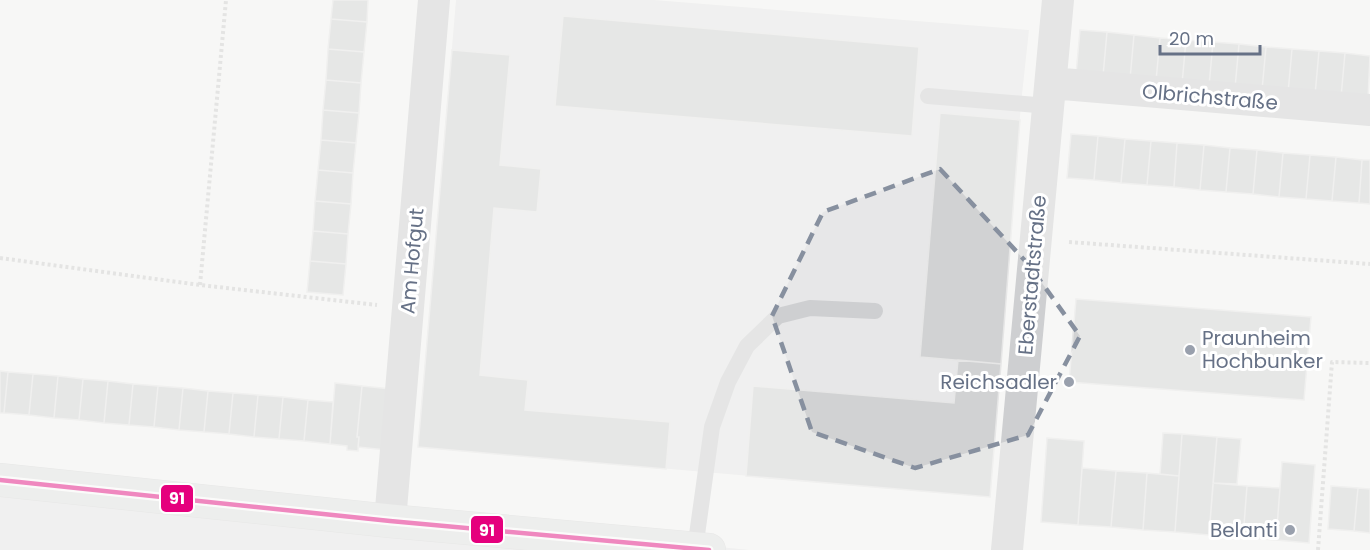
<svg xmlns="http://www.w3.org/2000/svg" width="1370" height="550" viewBox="0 0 1370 550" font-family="Poppins,sans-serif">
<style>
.built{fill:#e7e7e8}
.building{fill:#d1d2d3;stroke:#e6e6e6;stroke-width:1.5}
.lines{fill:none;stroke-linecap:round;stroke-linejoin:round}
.secondary-casing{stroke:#d3d4d5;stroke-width:34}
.path{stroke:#cccccd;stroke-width:4;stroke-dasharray:3 3;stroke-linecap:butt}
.service{stroke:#cecfd1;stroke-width:16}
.minor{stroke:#cecfd1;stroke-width:32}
.secondary{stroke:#e1e2e2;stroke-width:33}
.bus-1-casing{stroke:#fff;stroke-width:9}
.bus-1{stroke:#e5007d;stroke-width:4.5}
.marked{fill:none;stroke:#87909f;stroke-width:4.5;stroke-dasharray:12 8;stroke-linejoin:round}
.poi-dot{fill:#99a0ad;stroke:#fff;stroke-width:2}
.labels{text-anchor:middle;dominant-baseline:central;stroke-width:6;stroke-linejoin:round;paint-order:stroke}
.street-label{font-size:20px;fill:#667186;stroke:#fff}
.poi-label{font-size:20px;fill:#667186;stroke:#fff;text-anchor:end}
.line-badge{stroke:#fff;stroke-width:2}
.badge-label{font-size:16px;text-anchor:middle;font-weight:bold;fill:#fff}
</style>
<rect width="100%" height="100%" fill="#f7f7f6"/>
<path class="built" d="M 456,0 L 654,0 L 1029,30 L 1021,104 L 990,497 L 418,447 Z
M 0,475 L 750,550 L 0,550 Z"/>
<path class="building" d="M 333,0 L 368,0 L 367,22 L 331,19 Z
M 563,16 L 919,47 L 912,136 L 555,106 Z
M 331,19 L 367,22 L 364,52 L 328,49 Z
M 1080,30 L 1107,32 L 1103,76 L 1076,74 Z
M 1107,32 L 1134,35 L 1130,79 L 1103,76 Z
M 1134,35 L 1160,38 L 1156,81 L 1130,79 Z
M 1160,38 L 1186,40 L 1182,84 L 1156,81 Z
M 1186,40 L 1213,42 L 1209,86 L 1182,84 Z
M 1213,42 L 1239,44 L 1235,88 L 1209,86 Z
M 1239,44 L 1266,47 L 1262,90 L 1235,88 Z
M 1266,47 L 1292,49 L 1288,93 L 1262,90 Z
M 328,49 L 364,52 L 361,83 L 326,80 Z
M 1292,49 L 1319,51 L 1315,95 L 1288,93 Z
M 452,50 L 510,55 L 500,165 L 541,169 L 537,212 L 494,208 L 480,375 L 528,380 L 525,410 L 670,422 L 666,469 L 418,447 Z
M 1319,51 L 1345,53 L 1341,97 L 1315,95 Z
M 1345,53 L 1370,56 L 1368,99 L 1341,97 Z
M 326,80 L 361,83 L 359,113 L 323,110 Z
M 323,110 L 359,113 L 356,143 L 321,140 Z
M 940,113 L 1020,120 L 1001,364 L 920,357 Z
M 1071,134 L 1098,136 L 1094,180 L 1067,178 Z
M 1098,136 L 1125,139 L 1121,183 L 1094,180 Z
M 1125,139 L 1151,141 L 1147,185 L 1121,183 Z
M 321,140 L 356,143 L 353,173 L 318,170 Z
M 1151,141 L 1177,143 L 1174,187 L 1147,185 Z
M 1177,143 L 1204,145 L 1200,190 L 1174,187 Z
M 1204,145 L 1230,148 L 1226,192 L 1200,190 Z
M 1230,148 L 1257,150 L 1253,194 L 1226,192 Z
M 1257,150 L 1283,153 L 1279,197 L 1253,194 Z
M 1283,153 L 1310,155 L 1306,199 L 1279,197 Z
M 1310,155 L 1336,157 L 1332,201 L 1306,199 Z
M 1336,157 L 1362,160 L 1359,203 L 1332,201 Z
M 1362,160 L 1370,160 L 1370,204 L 1359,203 Z
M 318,170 L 353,173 L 351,204 L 315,201 Z
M 315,201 L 351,204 L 348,234 L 313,231 Z
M 313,231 L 348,234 L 346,264 L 310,261 Z
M 310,261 L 346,264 L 343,295 L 307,292 Z
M 1076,299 L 1311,317 L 1304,400 L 1069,382 Z
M 958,360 L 1001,364 L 990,497 L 746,476 L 753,386 L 954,403 Z
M 0,371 L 8,372 L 4,413 L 0,413 Z
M 8,372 L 33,374 L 29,415 L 4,413 Z
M 33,374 L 58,376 L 54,418 L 29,415 Z
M 58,376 L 83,379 L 79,420 L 54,418 Z
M 83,379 L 108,381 L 104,423 L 79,420 Z
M 108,381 L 133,384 L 129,425 L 104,423 Z
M 335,383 L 362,386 L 357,437 L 359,437 L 358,451 L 347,450 L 347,446 L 330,444 Z
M 133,384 L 158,386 L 154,427 L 129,425 Z
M 158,386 L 183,388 L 179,430 L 154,427 Z
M 362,386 L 391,389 L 386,450 L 358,447 L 359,437 L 357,437 Z
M 183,388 L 208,391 L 204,432 L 179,430 Z
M 208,391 L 233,393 L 229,434 L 204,432 Z
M 233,393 L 258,395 L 254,437 L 229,434 Z
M 258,395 L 283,397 L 279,439 L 254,437 Z
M 283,397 L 308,400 L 304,441 L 279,439 Z
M 308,400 L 333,402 L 330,444 L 304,441 Z
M 1163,433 L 1182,434 L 1179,476 L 1160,474 Z
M 1182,434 L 1217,437 L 1209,535 L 1175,532 Z
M 1217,437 L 1241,439 L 1237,484 L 1213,483 Z
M 1047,438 L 1084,441 L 1078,525 L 1041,522 Z
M 1282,462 L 1315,465 L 1309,543 L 1276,540 Z
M 1082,468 L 1116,471 L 1111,527 L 1078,525 Z
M 1116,471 L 1147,473 L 1143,530 L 1111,527 Z
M 1147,473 L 1179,476 L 1175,532 L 1143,530 Z
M 1213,483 L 1247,486 L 1243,538 L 1209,535 Z
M 1247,486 L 1280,488 L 1276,540 L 1243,538 Z
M 1331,486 L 1358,488 L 1354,531 L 1328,529 Z
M 1358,488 L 1370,489 L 1370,533 L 1354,531 Z"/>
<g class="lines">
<defs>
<path id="secondary" d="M 0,480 L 390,521 L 709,550"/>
</defs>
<use href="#secondary" class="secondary-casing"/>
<path class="path" d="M 1069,242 L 1370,264
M 0,258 L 200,285 L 377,305
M 200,285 L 226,0
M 1318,550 L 1332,362 L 1370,363"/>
<path class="service" d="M 928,96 L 1048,106
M 695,549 L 712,427 L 728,382 L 747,346 L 778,316 L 810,308 L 875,311"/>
<path class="minor" d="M 1051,83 L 1370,110
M 390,521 L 434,0
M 1007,550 L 1058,0"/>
<use href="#secondary" class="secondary"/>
<defs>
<path id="bus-1" d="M 0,480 L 390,521 L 709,550"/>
</defs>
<use href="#bus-1" class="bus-1-casing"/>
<use href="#bus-1" class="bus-1"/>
</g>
<path d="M0 0H1370V550H0ZM 940,169 L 1029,265 L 1080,336 L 1028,435 L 915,468 L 812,432 L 772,316 L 823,212 Z" fill="#f7f7f6" fill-opacity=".55" fill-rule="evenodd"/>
<path class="marked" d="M 940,169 L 1029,265 L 1080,336 L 1028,435 L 915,468 L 812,432 L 772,316 L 823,212 Z"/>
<g class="poi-dot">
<circle cx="1190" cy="350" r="6"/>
<circle cx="1069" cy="382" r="6"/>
<circle cx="1290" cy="530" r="6"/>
</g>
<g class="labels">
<g class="street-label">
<text transform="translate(1210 97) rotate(5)">Olbrichstraße</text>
<text transform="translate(412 261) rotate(-85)">Am Hofgut</text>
<text transform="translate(1032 275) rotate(-85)">Eberstadtstraße</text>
</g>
<g class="poi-label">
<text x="1202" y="338" text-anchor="start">Praunheim<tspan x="1202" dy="23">Hochbunker</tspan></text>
<text x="1057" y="382">Reichsadler</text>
<text x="1278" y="530">Belanti</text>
</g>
</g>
<g class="line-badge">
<rect x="160" y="484" width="34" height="29" rx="6" fill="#e5007d"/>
<rect x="470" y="515" width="34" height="29" rx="6" fill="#e5007d"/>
</g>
<g class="badge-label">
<text x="177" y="504">91</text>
<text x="487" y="536">91</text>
</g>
<path d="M1160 45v9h100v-9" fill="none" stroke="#667186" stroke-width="3"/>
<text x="1169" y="45" font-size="18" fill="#667186" stroke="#ffffff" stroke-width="4.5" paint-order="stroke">20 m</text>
</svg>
